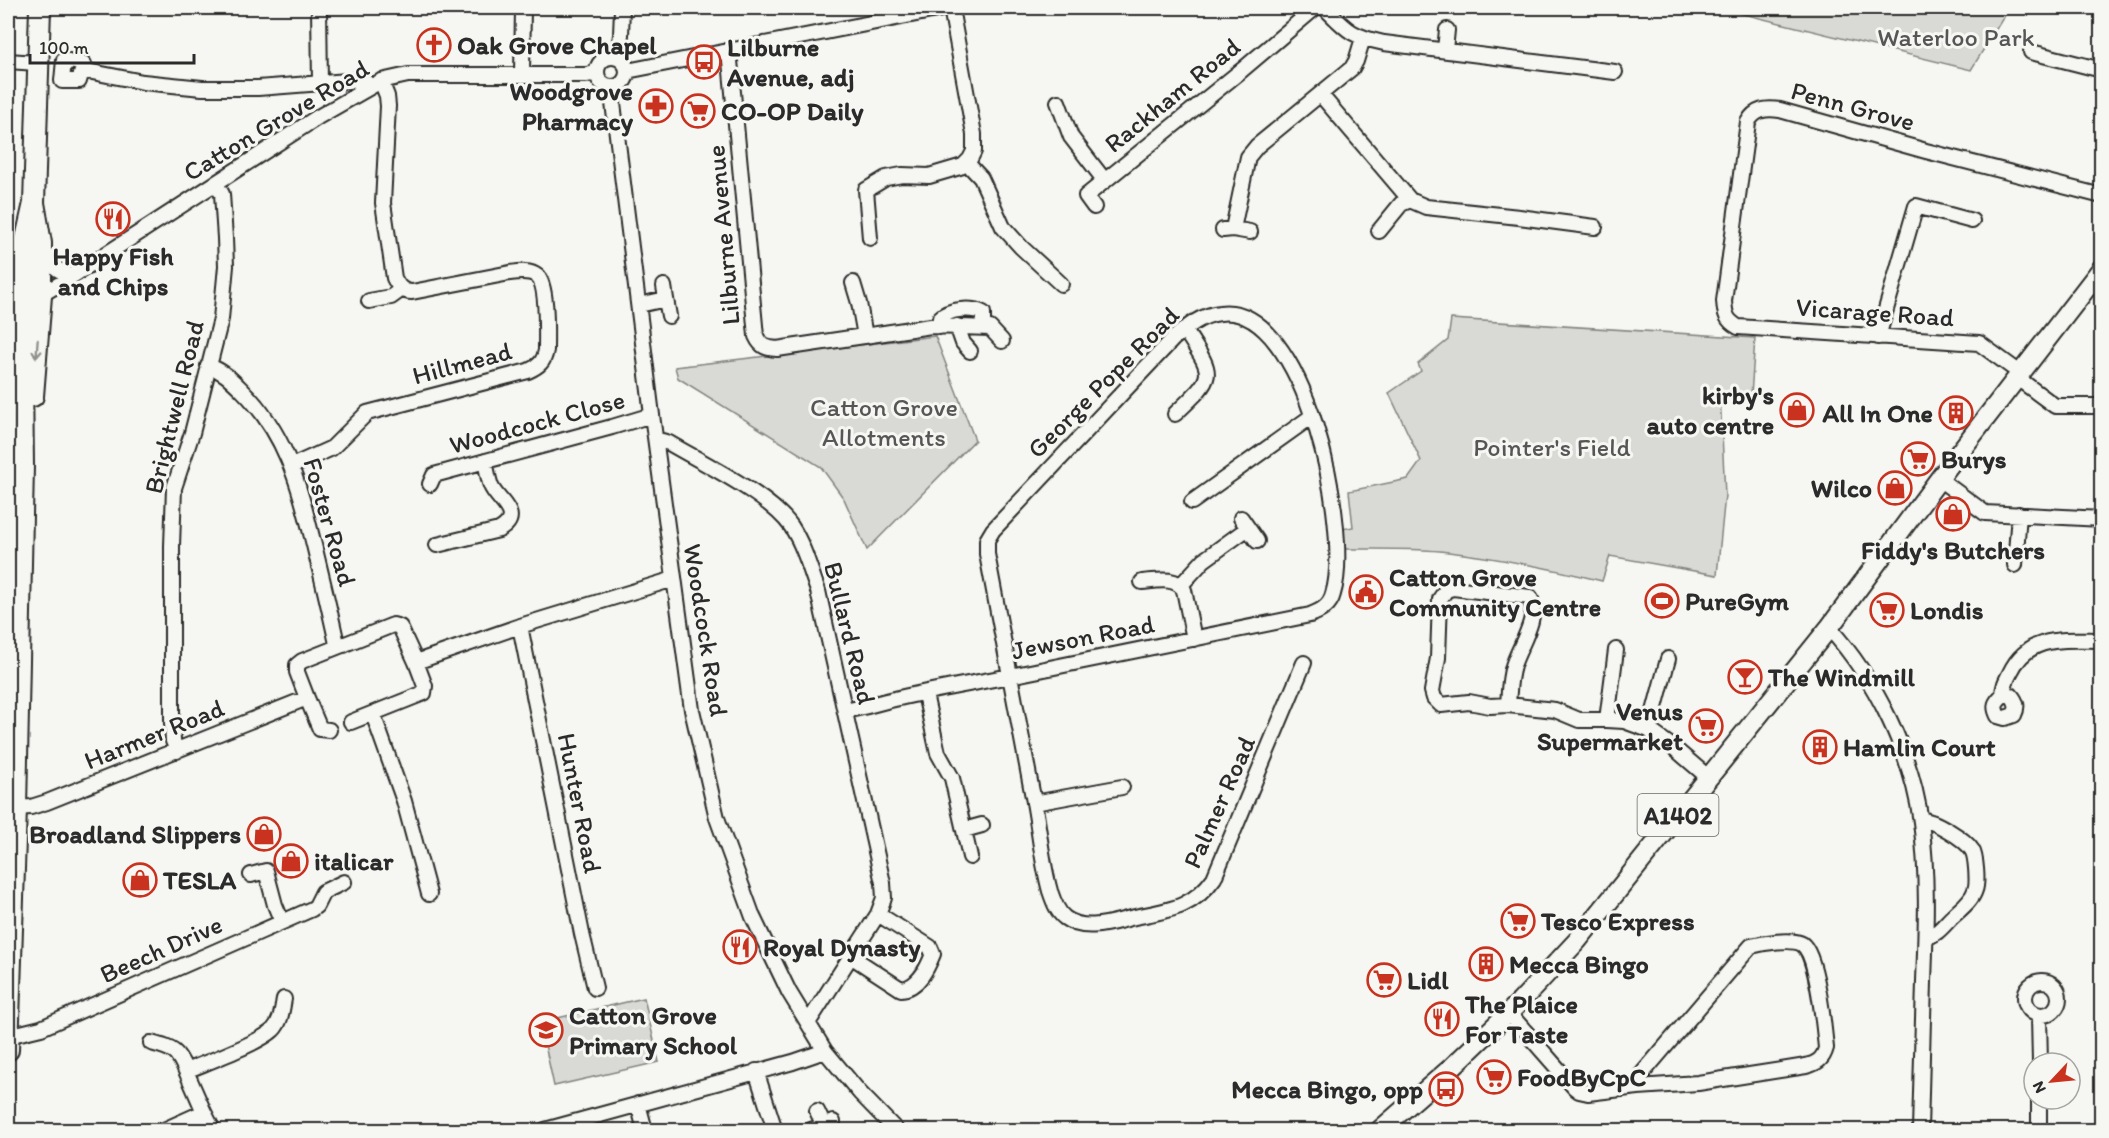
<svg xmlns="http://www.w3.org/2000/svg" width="2109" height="1138" viewBox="0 0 2109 1138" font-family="Itim,sans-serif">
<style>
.green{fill:#d9d9d5;stroke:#828280;stroke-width:1.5}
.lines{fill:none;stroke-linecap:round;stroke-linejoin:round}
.minor-casing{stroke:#2b2b2b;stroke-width:18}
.major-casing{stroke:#2b2b2b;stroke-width:22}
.highway-casing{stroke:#2b2b2b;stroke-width:24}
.minor{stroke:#f6f6f2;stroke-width:14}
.major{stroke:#f6f6f2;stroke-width:18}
.highway{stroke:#f6f6f2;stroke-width:20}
.oneway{stroke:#90908e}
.labels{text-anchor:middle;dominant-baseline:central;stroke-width:6;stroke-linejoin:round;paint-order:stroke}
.shield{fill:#f6f6f2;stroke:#686867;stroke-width:1.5}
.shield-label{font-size:24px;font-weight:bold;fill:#2b2b2b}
.park-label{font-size:26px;fill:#565656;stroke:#f6f6f2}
.poi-label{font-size:26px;font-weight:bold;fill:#2b2b2b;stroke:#f6f6f2;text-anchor:start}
.street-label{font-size:26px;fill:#2b2b2b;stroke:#f6f6f2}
</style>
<rect width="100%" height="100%" fill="#f6f6f2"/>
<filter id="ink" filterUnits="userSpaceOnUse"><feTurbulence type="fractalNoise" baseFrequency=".0167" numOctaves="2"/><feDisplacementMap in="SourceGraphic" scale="12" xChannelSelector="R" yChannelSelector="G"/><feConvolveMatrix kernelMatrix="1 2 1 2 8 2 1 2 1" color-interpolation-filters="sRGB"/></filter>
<g filter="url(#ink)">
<path class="green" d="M 1719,8 L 2009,8 L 1971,70 Z
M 8,73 L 14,74 L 9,190 L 16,250 L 8,298 Z
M 1451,319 L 1755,338 L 1751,396 L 1720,394 L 1725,495 L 1717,575 L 1610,556 L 1602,581 C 1549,568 1494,557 1440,551 C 1408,548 1375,549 1343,549 L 1342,529 L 1353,527 L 1349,491 L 1408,479 L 1421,461 L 1389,393 L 1421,371 L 1418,364 L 1448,340 Z
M 935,336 L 975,440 L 867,550 L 844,499 L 821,467 L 678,378 L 675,367 Z
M 644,998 L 659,1062 L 554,1086 L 540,1022 Z"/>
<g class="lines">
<defs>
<path id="minor" d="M 319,8 L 320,83
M 1325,8 C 1348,31 1351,36 1384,43 L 1615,72
M 729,50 L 756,336 C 761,347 766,348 777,349 L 931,326 L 990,328 L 1002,341
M 1445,50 L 1447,30
M 2031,52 L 2094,68 L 2102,65
M597 72a15 15 0 1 1 30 0a15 15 0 1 1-30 0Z
M 617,58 L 621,35 L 622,8
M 64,60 L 84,64 L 79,81 L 62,81 Z
M 8,61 L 37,63
M 82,70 L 143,82 L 202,88 L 258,88 L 361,80 L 366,82 L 369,87
M 627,71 L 947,8
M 522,74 L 523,8
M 611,87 L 652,415 L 692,710 L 717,818 L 753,917 L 789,992 L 825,1051 L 860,1093 L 896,1130
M 1320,94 L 1410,200 L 1426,207 L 1519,217 L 1595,227
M 1058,102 L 1071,137 L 1105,181
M 967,163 L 981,178 L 1003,227 L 1021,247 L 1061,284
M 1094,207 L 1086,196 L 1242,70 L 1315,8
M 1233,229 L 1250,232
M 1223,230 L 1233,229 L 1248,157 L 1257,146 L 1352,68 L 1356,61 L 1363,38
M 1379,231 L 1401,204 L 1410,200
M 870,238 L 866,190 L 886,178 L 902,175 L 929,176 L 963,166 L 970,159 L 974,151 L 974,134 L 951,8
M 43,248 C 50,264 56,271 72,276
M 853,283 L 859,303 L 865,336
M 666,299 L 669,316
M 369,301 L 391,297 L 402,289
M 639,305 L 666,299 L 664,286
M 8,314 L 63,282 L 318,117 L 381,81 L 408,75 L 586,75 L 597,73
M 957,326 L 963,343 L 970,351
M 939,327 L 940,318 C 949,309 971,307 983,313 L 983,327
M 1878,337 L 1916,206 L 1972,221
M 8,360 L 13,365 L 21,379
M 208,366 C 222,370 231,379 241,389 C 287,434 299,486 314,545 C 322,578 330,611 337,644 L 344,645
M 2020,373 L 1979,343 L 1738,327 C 1726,320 1725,314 1724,301 L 1748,122 C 1755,109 1766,108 1780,110 L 1926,151 L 2102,196
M 2016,377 L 2055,406 L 2102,406
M 1175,414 C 1217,374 1215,377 1184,329
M 656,442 L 662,441 L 669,443 C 703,463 769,495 791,526 C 804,546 810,569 818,591 L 883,883 L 884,898 L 878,914 L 808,1023
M 292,466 L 332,448 L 367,413 L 528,371 C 539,366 544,362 546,350 C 546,335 548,285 537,276 C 530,270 518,272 510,273 L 412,292 C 402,292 398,286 394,278 L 383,203 L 388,106 L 387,96 L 381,81
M 1939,479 L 1985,513 L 2102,519
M 430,484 L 434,475 L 612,427 L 652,415
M 1192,502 L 1308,419 L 1313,417
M 1241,518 L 1257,541
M 437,545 L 499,530 C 525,515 497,501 491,486 C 488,478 487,469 485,461
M 2015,565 L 2019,514
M 1142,582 C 1156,581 1176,576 1184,590 L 1194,639
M 1181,585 L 1204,560 L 1248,528
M 520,626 L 582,934 L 595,988
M 1829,628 C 1875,678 1912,754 1921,822 C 1928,874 1926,928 1924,981 C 1923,1031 1921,1081 1920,1130
M 1668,659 L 1649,730 L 1674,748 L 1709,778
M 925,694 L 938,753 L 952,778 L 970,857
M 2003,695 L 2011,695 C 2017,702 2018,707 2014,715 L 2005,718 L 1998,716 C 1993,706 1995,702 2003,695 C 2003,686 2006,681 2010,673 C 2028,634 2065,640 2102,640
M 307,698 L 320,729 L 329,730
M 1508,705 C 1509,692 1509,679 1513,666 C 1519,646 1540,618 1530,597 L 1453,588 L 1446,590 L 1440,599 L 1438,658 L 1432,691 L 1434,698 L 1441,705 L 1469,702 L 1490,706 L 1508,705 L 1555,710 L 1579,720 L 1607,720 L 1616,650
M 845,711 C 860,708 872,705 886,701 C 926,691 969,684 1010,676 L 1015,675 L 1310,615 C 1321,611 1330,606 1333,594 C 1352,533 1306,302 1220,313 C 1201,315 1187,327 1173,339 L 993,530 L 987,540 L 987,554 C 1002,633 1017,713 1032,792 C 1039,824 1041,859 1050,891 C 1053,900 1057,912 1065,918 C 1085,933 1113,922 1135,917 C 1169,910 1193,908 1214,878 L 1304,663
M 373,714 L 404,801 L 429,894
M 1607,720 L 1624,721 L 1649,730
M 351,722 L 424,693 L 425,686 L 416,662
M 177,751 L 173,741 L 172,723 L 172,546 L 174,488 L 192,433 L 221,319 L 226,266 L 225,238 L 222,194 L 216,184
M 1034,803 L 1122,787
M 16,808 L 31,807 L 47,802 L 307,698 L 297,672 L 297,665 L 302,661 L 393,625 L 400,627 L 416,662 L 520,626 L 674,579
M 1921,820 C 1933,819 1965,839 1972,850 C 1976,856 1978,883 1975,890 C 1972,901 1959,910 1951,918 C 1943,926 1937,935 1926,937
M 964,830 L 982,825
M 251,875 L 266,871 L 275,905 L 282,922
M 852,957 L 901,989 C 918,988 927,969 933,954 L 930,947 L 878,914
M2025 998a17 17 0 1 1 34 0a17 17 0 1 1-34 0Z
M 1509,1013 L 1574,1087 L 1579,1091 L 1588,1093 L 1638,1087 L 1698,1083 L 1806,1066 C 1818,1063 1823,1059 1826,1048 C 1824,1028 1817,954 1802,944 C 1792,938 1763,943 1751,946 L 1641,1075 L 1638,1087
M 2039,1016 L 2040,1063
M 8,1036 L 41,1028 L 312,909 L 316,906 L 323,892 L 344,882
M 151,1043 C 174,1049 177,1050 186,1071
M 756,1071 L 775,1130
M 638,1104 L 645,1130
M 817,1111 L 824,1126
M 204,1112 L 186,1071 C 207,1062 258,1044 273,1030 C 281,1022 282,1010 284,999
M 164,1130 L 204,1112 L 213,1130
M 545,1130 L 793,1062 L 825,1051
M 811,1130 L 833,1122
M 2039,1130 L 2039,1099"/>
<path id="major" d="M 1380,1130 L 1451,1068 L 1520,1002 L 1577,941 L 1829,628 L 1948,467 L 2102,268"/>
<path id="highway" d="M 33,396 L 41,296 L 41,243 L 34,203 L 40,8
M 8,1050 L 16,808 L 23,466 L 21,283 L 26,239 L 34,203"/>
</defs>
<use href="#minor" class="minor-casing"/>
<use href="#major" class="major-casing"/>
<use href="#highway" class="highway-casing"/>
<use href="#minor" class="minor"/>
<use href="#major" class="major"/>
<use href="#highway" class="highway"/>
</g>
<defs><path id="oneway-shaft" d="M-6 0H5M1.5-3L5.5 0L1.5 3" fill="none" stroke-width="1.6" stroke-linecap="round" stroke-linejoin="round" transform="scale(1.5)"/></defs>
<use class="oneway" href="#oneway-shaft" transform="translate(37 349) rotate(94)"/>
</g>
<defs>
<symbol id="church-ring" viewBox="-11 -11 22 22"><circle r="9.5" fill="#f6f6f2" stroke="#c8321e" stroke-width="1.5"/><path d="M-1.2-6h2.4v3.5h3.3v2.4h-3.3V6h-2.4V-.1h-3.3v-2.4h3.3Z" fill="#c8321e"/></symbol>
<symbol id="bus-ring" viewBox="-11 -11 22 22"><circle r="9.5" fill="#f6f6f2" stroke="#c8321e" stroke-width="1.5"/><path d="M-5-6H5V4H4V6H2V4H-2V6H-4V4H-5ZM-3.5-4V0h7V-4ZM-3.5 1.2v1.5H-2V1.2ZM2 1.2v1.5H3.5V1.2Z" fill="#c8321e"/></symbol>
<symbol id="pharmacy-ring" viewBox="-11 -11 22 22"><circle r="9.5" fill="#f6f6f2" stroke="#c8321e" stroke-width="1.5"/><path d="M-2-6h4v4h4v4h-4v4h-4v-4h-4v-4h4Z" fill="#c8321e"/></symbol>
<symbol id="supermarket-ring" viewBox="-11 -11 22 22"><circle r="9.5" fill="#f6f6f2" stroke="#c8321e" stroke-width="1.5"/><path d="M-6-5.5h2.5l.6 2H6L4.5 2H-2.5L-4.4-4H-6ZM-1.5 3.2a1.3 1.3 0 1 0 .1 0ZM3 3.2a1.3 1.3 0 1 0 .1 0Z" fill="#c8321e"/></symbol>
<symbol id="restaurant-ring" viewBox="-11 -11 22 22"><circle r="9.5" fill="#f6f6f2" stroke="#c8321e" stroke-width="1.5"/><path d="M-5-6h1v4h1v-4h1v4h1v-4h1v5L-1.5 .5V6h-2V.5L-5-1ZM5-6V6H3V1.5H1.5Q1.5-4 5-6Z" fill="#c8321e"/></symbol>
<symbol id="shop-ring" viewBox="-11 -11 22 22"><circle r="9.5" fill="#f6f6f2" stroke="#c8321e" stroke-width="1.5"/><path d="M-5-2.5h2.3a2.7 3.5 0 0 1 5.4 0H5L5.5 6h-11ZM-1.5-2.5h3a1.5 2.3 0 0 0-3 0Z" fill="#c8321e"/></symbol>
<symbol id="building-ring" viewBox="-11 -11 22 22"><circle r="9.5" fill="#f6f6f2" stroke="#c8321e" stroke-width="1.5"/><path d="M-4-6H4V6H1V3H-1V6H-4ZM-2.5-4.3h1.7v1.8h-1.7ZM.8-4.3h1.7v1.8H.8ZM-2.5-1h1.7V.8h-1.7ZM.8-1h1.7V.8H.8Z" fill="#c8321e"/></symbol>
<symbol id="civic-ring" viewBox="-11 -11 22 22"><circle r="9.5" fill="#f6f6f2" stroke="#c8321e" stroke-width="1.5"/><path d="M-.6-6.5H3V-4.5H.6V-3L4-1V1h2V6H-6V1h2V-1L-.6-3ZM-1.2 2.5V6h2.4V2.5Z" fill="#c8321e"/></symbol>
<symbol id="stadium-ring" viewBox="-11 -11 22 22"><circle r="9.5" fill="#f6f6f2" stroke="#c8321e" stroke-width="1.5"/><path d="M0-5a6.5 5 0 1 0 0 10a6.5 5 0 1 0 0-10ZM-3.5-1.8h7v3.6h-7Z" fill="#c8321e"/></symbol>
<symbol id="bar-ring" viewBox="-11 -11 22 22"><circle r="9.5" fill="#f6f6f2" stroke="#c8321e" stroke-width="1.5"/><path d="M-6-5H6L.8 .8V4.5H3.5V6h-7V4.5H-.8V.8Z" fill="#c8321e"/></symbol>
<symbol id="school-ring" viewBox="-11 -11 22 22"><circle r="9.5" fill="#f6f6f2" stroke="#c8321e" stroke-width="1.5"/><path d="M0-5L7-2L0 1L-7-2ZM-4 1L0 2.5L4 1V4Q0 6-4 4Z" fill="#c8321e"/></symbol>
</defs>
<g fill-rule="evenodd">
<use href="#church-ring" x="415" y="26" width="38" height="38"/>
<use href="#bus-ring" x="685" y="43" width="38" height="38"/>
<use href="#pharmacy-ring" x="637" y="87" width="38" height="38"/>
<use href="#supermarket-ring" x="679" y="92" width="38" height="38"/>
<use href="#restaurant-ring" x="94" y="200" width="38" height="38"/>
<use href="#shop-ring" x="1778" y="391" width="38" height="38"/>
<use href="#building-ring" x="1937" y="394" width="38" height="38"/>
<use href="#supermarket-ring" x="1899" y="440" width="38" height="38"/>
<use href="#shop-ring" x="1876" y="469" width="38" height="38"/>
<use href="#shop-ring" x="1934" y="495" width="38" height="38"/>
<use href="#civic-ring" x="1347" y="573" width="38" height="38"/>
<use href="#stadium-ring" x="1643" y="582" width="38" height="38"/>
<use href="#supermarket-ring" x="1868" y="591" width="38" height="38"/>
<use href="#bar-ring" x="1726" y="658" width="38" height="38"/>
<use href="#supermarket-ring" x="1687" y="707" width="38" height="38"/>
<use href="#building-ring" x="1801" y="728" width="38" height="38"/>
<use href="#shop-ring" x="245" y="815" width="38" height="38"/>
<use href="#shop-ring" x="272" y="842" width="38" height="38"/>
<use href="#shop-ring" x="121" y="861" width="38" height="38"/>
<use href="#supermarket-ring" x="1499" y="902" width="38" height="38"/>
<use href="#restaurant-ring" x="721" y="928" width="38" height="38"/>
<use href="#building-ring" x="1467" y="945" width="38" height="38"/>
<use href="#supermarket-ring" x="1365" y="961" width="38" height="38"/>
<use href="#restaurant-ring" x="1423" y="1000" width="38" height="38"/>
<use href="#school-ring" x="527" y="1011" width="38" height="38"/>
<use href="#supermarket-ring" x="1475" y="1058" width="38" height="38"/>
<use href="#bus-ring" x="1427" y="1070" width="38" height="38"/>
</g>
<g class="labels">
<rect class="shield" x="1637.5" y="794" width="81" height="42" rx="4.5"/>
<g class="shield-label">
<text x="1678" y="815">A1402</text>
</g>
<g class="park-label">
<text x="1956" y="37">Waterloo Park</text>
<text x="884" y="407">Catton Grove<tspan x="884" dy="30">Allotments</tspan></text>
<text x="1552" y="447">Pointer's Field</text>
</g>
<g class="poi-label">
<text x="457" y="45">Oak Grove Chapel</text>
<text x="727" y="47">Lilburne<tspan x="727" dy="30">Avenue, adj</tspan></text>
<text x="633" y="91" text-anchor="end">Woodgrove<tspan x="633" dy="30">Pharmacy</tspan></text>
<text x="721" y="111">CO-OP Daily</text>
<text x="113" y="256" text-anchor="middle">Happy Fish<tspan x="113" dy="30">and Chips</tspan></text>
<text x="1774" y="395" text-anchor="end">kirby's<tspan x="1774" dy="30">auto centre</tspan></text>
<text x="1933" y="413" text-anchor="end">All In One</text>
<text x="1941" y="459">Burys</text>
<text x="1872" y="488" text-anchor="end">Wilco</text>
<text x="1953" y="550" text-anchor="middle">Fiddy's Butchers</text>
<text x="1389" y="577">Catton Grove<tspan x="1389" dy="30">Community Centre</tspan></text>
<text x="1685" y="601">PureGym</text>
<text x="1910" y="610">Londis</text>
<text x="1768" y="677">The Windmill</text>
<text x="1683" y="711" text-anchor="end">Venus<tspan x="1683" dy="30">Supermarket</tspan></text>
<text x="1843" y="747">Hamlin Court</text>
<text x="241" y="834" text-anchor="end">Broadland Slippers</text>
<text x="314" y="861">italicar</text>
<text x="163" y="880">TESLA</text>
<text x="1541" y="921">Tesco Express</text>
<text x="763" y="947">Royal Dynasty</text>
<text x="1509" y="964">Mecca Bingo</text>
<text x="1407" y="980">Lidl</text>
<text x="1465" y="1004">The Plaice<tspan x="1465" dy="30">For Taste</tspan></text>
<text x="569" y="1015">Catton Grove<tspan x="569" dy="30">Primary School</tspan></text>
<text x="1517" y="1077">FoodByCpC</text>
<text x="1423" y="1089" text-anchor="end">Mecca Bingo, opp</text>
</g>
<g class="street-label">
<text transform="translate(1172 95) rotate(-39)">Rackham Road</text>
<text transform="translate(1853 106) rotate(15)">Penn Grove</text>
<text transform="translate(276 120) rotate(-31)">Catton Grove Road</text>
<text transform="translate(723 235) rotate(-95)">Lilburne Avenue</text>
<text transform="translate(1875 312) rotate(4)">Vicarage Road</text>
<text transform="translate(462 363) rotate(-15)">Hillmead</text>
<text transform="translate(1103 382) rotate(-45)">George Pope Road</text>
<text transform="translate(174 407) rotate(-76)">Brightwell Road</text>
<text transform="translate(537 422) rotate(-15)">Woodcock Close</text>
<text transform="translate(330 522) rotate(74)">Foster Road</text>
<text transform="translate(706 630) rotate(81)">Woodcock Road</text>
<text transform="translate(850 633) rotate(76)">Bullard Road</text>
<text transform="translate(1083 637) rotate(-11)">Jewson Road</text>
<text transform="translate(154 734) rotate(-22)">Harmer Road</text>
<text transform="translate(1219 802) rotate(-66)">Palmer Road</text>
<text transform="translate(580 803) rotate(79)">Hunter Road</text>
<text transform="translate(161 949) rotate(-24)">Beech Drive</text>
</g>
</g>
<rect width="2109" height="1138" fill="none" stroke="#f6f6f2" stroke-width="30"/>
<rect x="15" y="15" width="2079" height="1108" fill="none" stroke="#2b2b2b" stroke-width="2" filter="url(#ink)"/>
<g transform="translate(2052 1081) rotate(244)"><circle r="28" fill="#f6f6f2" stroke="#a5a5a2" stroke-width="1.5"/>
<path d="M0-4.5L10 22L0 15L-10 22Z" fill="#c8321e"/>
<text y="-9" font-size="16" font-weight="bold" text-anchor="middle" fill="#2b2b2b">N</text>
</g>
<path d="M30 54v9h164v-9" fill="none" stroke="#2b2b2b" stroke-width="3"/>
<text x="39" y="54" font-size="18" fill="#2b2b2b" stroke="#f6f6f2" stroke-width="4.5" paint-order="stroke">100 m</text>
</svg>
